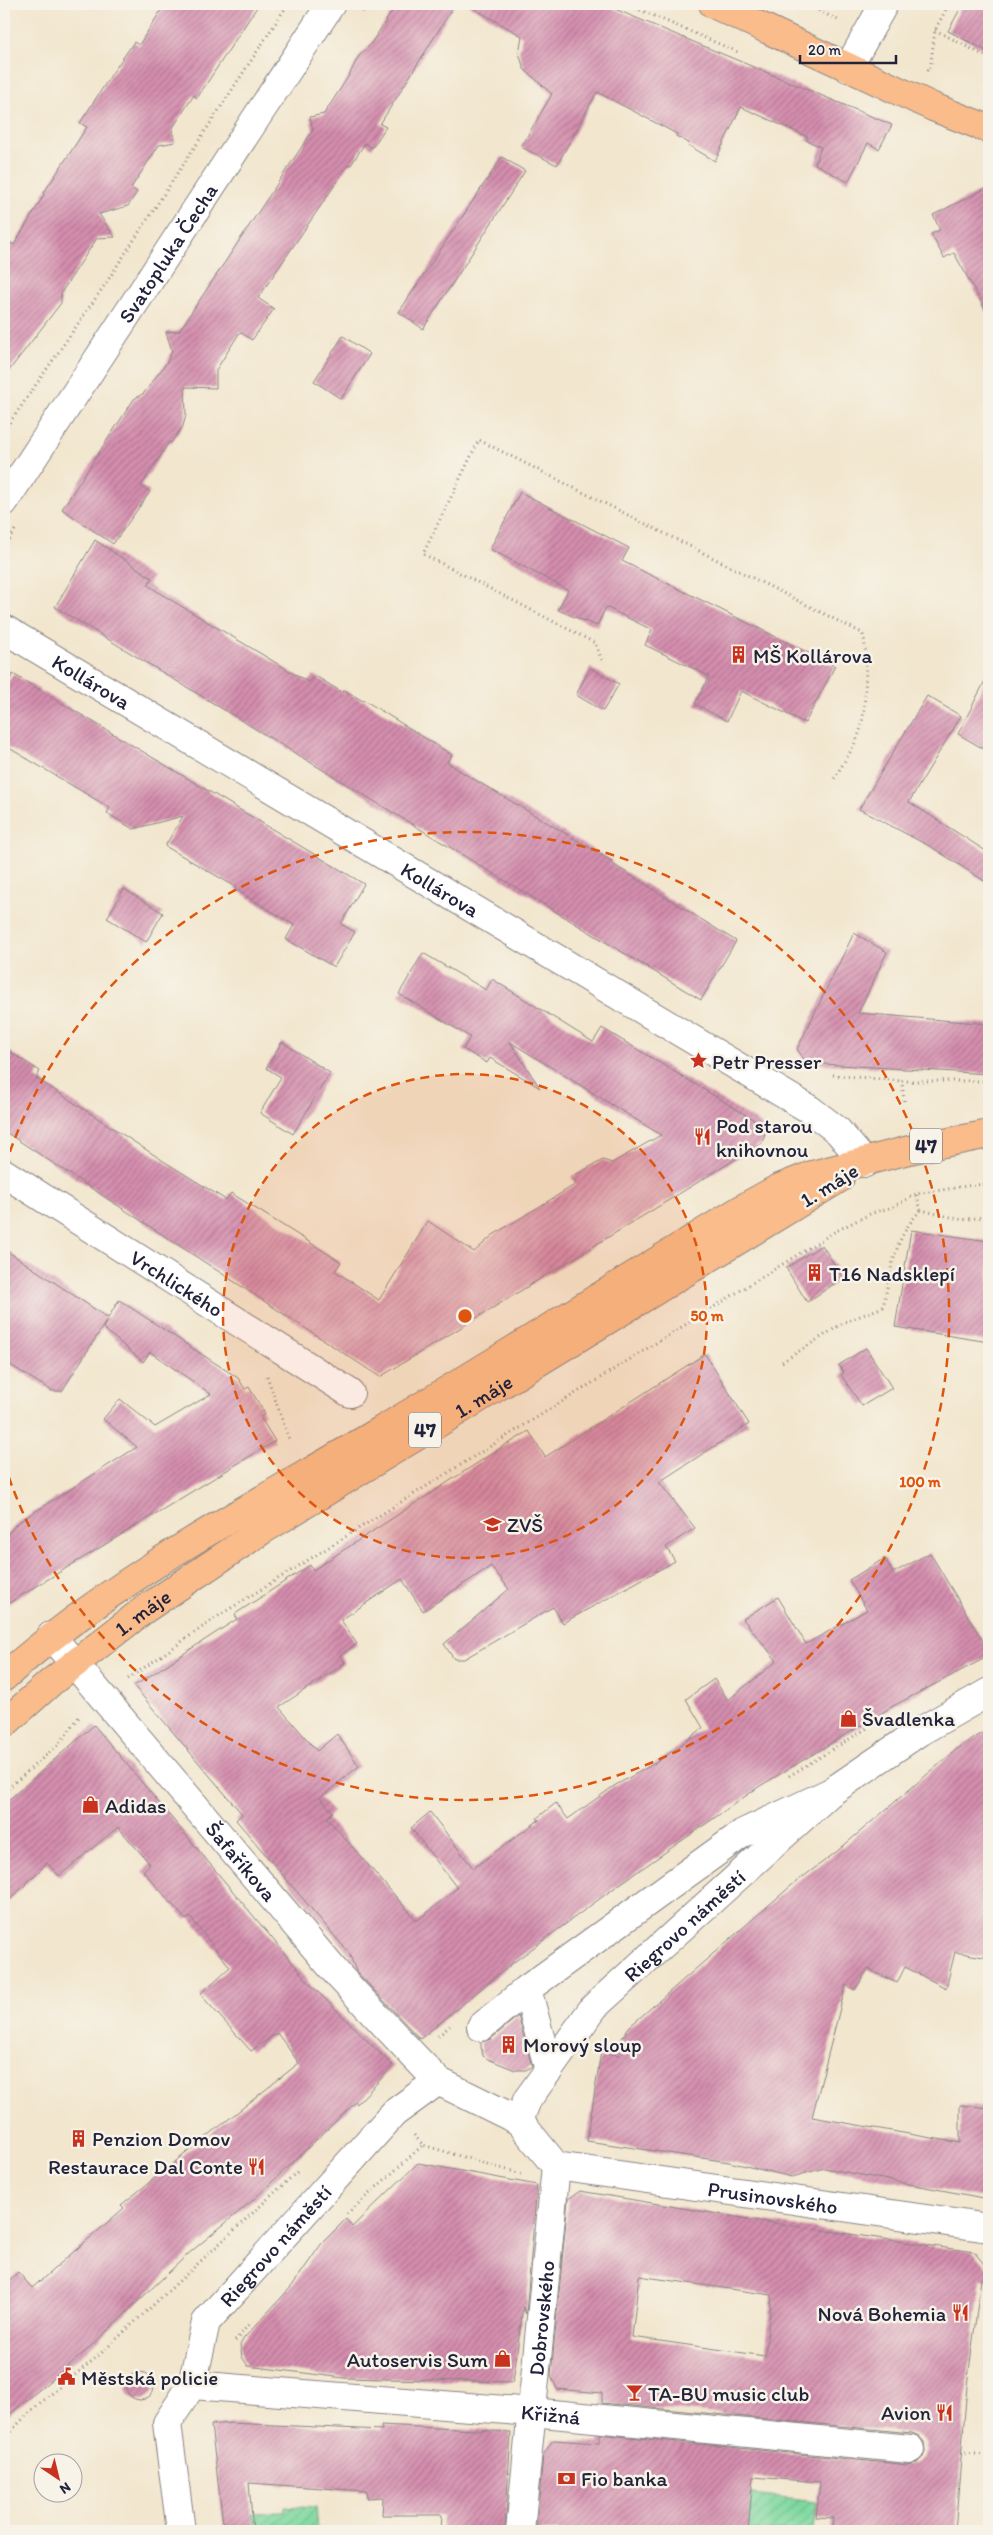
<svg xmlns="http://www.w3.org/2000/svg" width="993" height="2535" viewBox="0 0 993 2535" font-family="Itim,sans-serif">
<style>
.garden{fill:url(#garden-furrows);stroke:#507d6c}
.building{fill:url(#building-hatch);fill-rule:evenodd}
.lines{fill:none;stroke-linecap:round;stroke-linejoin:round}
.minor-casing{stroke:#8a8484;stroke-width:30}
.major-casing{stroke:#8a8484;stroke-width:30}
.path{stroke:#8a8484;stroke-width:3;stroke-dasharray:1 4;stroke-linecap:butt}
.minor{stroke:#fff;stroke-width:28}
.major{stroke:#f9bc8a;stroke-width:28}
.ring{fill:none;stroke:#de560e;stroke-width:2.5;stroke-dasharray:9 6}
.labels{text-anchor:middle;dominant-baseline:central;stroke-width:5;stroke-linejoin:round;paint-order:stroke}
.shield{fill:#f7f3e8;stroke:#62616f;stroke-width:1}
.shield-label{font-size:20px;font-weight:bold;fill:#22223b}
.street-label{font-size:21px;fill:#22223b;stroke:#f7f3e8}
.poi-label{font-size:21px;fill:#22223b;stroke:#f7f3e8;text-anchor:start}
.centre{fill:#de560e;stroke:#f7f3e8;stroke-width:2.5}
.ring-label{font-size:15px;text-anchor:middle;font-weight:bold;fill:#de560e;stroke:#f7f3e8;stroke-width:5;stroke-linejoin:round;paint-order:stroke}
</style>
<defs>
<pattern id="garden-furrows" width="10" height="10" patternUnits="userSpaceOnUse" patternTransform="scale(1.25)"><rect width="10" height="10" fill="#7dd89e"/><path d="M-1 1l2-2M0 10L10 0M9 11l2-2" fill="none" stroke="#6cb989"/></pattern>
<pattern id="building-hatch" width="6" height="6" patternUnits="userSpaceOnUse" patternTransform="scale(1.25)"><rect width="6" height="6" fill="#d58eae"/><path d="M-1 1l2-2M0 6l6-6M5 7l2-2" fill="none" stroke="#ac748f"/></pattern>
</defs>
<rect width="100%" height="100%" fill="#f7f3e8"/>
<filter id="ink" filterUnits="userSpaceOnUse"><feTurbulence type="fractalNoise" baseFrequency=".02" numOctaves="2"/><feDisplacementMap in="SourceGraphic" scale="10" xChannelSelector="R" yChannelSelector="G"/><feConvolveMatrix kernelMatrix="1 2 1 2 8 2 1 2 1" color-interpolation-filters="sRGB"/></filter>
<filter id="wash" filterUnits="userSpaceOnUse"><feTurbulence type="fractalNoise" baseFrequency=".0096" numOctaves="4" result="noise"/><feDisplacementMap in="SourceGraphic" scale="20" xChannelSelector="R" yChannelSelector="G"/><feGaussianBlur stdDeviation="1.12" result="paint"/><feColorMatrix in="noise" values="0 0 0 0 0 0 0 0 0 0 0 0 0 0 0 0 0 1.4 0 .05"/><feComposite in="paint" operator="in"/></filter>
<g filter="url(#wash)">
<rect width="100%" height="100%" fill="#f2e6ce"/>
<path class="garden" d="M 751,2495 L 817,2502 L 814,2531 L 748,2531 Z
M 284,2506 L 316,2508 L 318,2531 L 256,2531 L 252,2513 L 285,2512 Z"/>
<g id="blocks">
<path class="building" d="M 165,4 L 259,4 L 197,98 L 194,95 L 172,129 L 175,142 L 159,145 L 131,188 L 137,192 L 128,206 L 99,214 L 115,237 L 97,238 L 61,293 L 61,303 L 4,377 L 4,239 L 14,245 L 44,195 L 43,194 L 87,127 L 80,123 L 113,72 L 134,42 L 139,45 Z
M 397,4 L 455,4 L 380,124 L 386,127 L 372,148 L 365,143 L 351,165 L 349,164 L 258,298 L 274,309 L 252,340 L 240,332 L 216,370 L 216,388 L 185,387 L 186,415 L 183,426 L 171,443 L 169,442 L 141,486 L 150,492 L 113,544 L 62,509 L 134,399 L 144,393 L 167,362 L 172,351 L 166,332 L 179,331 L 313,130 L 310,117 L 324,114 L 348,77 L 359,56 L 370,45 Z
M 466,4 L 603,4 L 892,125 L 879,149 L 868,143 L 848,182 L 815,164 L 821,147 L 806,140 L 808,137 L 741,107 L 715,161 L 688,145 L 689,143 L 676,136 L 677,134 L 597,92 L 557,165 L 521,147 L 552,94 L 524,69 L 519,53 L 522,36 Z
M 963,4 L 989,4 L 989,52 L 948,31 Z
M 502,157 L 525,171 L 423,329 L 399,312 Z
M 989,187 L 989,316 L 954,253 L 944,258 L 931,234 L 940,230 L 933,215 Z
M 343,336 L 370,354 L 341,399 L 314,381 Z
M 520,492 L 629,548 L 622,561 L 835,666 L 805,723 L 741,691 L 727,721 L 695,704 L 709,676 L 645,645 L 652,630 L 606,607 L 597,626 L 558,610 L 568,590 L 490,549 Z
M 95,540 L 152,578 L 148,585 L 161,594 L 308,682 L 314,675 L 343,693 L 344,690 L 363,701 L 364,700 L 452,755 L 447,762 L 460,771 L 612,861 L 611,863 L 736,941 L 701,1000 L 55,607 Z
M 590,668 L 619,684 L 603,711 L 576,695 Z
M 989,673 L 989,752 L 958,734 Z
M 13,674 L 364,884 L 341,924 L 355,932 L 334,967 L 286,939 L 294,925 L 235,889 L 236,887 L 165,846 L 183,816 L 133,829 L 107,813 L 110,808 L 4,745 L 4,690 Z
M 927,696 L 961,716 L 909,802 L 989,853 L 989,884 L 933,848 L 859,809 Z
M 124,889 L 163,913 L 146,942 L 107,918 Z
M 854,933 L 887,952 L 858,1013 L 989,1024 L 989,1074 L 806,1063 L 797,1049 Z
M 423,953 L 486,990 L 492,979 L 593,1042 L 602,1028 L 756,1121 L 763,1126 L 765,1133 L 762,1143 L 380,1377 L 4,1131 L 4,1048 L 40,1071 L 36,1078 L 165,1162 L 226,1200 L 231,1193 L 341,1262 L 335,1271 L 379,1300 L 428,1221 L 474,1252 L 493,1235 L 576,1184 L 571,1177 L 603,1160 L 612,1163 L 661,1135 L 510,1042 L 540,1088 L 490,1058 L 487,1063 L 463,1049 L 470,1037 L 399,994 Z
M 282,1042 L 330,1073 L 293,1134 L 260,1113 L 281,1077 L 266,1068 Z
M 911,1230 L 989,1241 L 989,1342 L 895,1327 Z
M 822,1245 L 843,1278 L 807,1302 L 786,1268 Z
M 4,1249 L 108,1318 L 119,1300 L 238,1378 L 245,1389 L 249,1387 L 265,1414 L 260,1417 L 275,1441 L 4,1606 L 4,1538 L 17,1523 L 137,1447 L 103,1419 L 120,1399 L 155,1427 L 211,1394 L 150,1352 L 143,1362 L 103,1328 L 107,1320 L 62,1391 L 52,1391 L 4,1361 Z
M 866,1348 L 892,1388 L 862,1406 L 841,1375 L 844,1373 L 839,1365 Z
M 705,1354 L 749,1424 L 659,1482 L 695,1528 L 666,1547 L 675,1561 L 563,1623 L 553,1607 L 464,1659 L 454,1659 L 444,1644 L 509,1589 L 491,1566 L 423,1611 L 402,1579 L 341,1620 L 357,1644 L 340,1655 L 345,1663 L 279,1707 L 317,1751 L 337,1734 L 359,1766 L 320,1798 L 333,1812 L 327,1818 L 417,1921 L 457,1888 L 411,1828 L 430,1812 L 473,1868 L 539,1820 L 537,1818 L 556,1803 L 568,1819 L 614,1786 L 659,1761 L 703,1728 L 686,1699 L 714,1679 L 728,1700 L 777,1661 L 743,1619 L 778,1597 L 806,1644 L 867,1610 L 849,1580 L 885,1558 L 893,1573 L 930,1553 L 989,1651 L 989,1656 L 895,1705 L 760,1786 L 617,1886 L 514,1962 L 420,2039 L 356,1971 L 349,1953 L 236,1820 L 242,1814 L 134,1686 L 237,1619 L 235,1614 L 255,1601 L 310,1565 L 313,1570 L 508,1443 L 508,1444 L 529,1431 L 545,1457 Z
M 94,1725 L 311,1985 L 393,2066 L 357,2104 L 356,2102 L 253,2200 L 187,2255 L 87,2350 L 4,2419 L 4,2285 L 18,2272 L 32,2288 L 124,2208 L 121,2205 L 299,2063 L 277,2033 L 251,2051 L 200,1994 L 230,1967 L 190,1917 L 186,1920 L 143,1871 L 150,1864 L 118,1827 L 59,1876 L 47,1863 L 4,1906 L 4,1804 Z
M 989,1729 L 989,1958 L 955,1952 L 946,1988 L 905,1967 L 897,1983 L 868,1969 L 855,1990 L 846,1985 L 812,2117 L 960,2143 L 960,2105 L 989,2108 L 989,2199 L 824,2168 L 792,2177 L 729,2162 L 587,2141 L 601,2052 L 619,2055 L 622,2038 L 629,2027 L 792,1885 L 835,1853 L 957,1749 Z
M 518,2016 L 532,2066 L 526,2070 L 515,2070 L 488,2059 L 483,2056 L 481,2048 L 481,2042 L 491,2039 Z
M 418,2163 L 537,2185 L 526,2314 L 523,2307 L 513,2382 L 344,2378 L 248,2366 L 242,2357 L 240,2345 L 244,2338 L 292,2286 L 322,2243 L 346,2219 L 352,2227 Z
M 580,2191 L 766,2222 L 974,2252 L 989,2270 L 989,2280 L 981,2279 L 967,2386 L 955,2531 L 831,2531 L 833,2518 L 816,2517 L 820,2482 L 753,2477 L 748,2531 L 536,2531 L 543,2455 L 553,2440 L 599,2443 L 599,2434 L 908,2465 L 917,2463 L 922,2458 L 925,2451 L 924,2442 L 919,2436 L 912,2433 L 602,2403 L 602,2393 L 557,2389 L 551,2375 L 568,2199 ZM 639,2276 L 772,2295 L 765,2356 L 632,2337 Z
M126 2386a14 14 0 1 1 28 0a14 14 0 1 1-28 0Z
M 230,2423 L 382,2430 L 381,2425 L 511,2432 L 505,2531 L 441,2531 L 442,2515 L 382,2515 L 383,2497 L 367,2498 L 366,2491 L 249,2483 L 253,2531 L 224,2531 L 211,2425 Z"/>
</g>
</g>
<g filter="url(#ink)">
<use href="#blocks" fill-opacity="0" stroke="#8a8484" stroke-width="1"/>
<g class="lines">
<defs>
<g id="minor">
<path d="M 848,68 L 884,4"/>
<path id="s1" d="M 4,502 L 331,4"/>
<path id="s2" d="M 4,629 L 809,1109 L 838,1131 L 865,1163"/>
<path id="s3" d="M 4,1173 L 350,1393"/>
<path id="s4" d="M 51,1636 L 339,1976 L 415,2057 L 438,2081 L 519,2121 L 527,2100 L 594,2007 L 831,1792"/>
<path d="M 481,2027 L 527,1989"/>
<path d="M 549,2070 L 527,1989 L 743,1833 L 831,1792 L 919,1732 L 989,1692"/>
<path d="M 519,2121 L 556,2166"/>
<path id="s5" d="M 556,2166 L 989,2228"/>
<path id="s6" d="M 192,2385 L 532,2412 L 910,2449"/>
<path id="s7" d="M 181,2531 L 167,2423 L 192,2385 L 206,2322 L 394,2113 L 438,2081"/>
<path id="s8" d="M 520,2531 L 556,2166"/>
</g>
<g id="major">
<path d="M 713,4 L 933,107 L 989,129"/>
<path d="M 4,1677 C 115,1578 248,1509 375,1434 C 501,1359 625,1280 750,1204 L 777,1189 L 812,1175 L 909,1150 L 989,1134"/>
<path id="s9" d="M 4,1724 L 50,1683 L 145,1609 L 261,1531 L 840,1178"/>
</g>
</defs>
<use href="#minor" class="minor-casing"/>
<use href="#major" class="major-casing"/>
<path class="path" d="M 626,4 L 738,52
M 805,4 L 840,21
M 362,12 L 367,4
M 935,30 L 989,58
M 927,70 L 930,70 L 935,30 L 949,4
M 4,431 L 102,289 L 288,4
M 4,548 L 15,530
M 602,660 L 595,643 L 423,554 L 479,440 L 862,633 C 869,642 865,715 861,728 C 856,745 843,763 834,779
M 833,1075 L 902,1081
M 904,1101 L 902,1081 L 989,1081
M 989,1184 L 973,1185 L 916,1194 L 921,1210 L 963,1220 L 989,1216
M 782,1362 L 845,1322 L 883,1307 C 891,1271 894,1237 921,1210
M 267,1376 L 290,1442
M 128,1679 L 220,1615 L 802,1252 L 836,1231 L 872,1213 L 893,1207 L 916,1194
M 789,1776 L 869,1727
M 4,1792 L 60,1743 L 79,1717
M 438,2036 L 450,2026
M 414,2135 L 423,2145 L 521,2174
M 347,2214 L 423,2145
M 235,2341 L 250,2323
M 4,2438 L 34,2408 L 97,2357 L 298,2171
M 960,2453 L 989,2455"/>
<use href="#minor" class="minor"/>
<use href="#major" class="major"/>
</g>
</g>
<circle cx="465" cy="1316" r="242" fill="#de560e" fill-opacity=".12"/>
<g class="ring">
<circle cx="465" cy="1316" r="242"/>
<path d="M5 1166A484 484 0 1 1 5 1466"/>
</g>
<defs>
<symbol id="building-bare" viewBox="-9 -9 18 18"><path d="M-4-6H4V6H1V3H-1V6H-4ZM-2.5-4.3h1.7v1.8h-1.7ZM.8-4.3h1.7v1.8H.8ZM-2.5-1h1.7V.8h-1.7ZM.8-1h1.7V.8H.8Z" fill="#c8321e" stroke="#f7f3e8" stroke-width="2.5" paint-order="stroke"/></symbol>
<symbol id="sight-bare" viewBox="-9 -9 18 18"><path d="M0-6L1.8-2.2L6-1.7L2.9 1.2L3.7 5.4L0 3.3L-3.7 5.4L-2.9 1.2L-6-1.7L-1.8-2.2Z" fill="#c8321e" stroke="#f7f3e8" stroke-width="2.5" paint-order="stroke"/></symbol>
<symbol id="restaurant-bare" viewBox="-9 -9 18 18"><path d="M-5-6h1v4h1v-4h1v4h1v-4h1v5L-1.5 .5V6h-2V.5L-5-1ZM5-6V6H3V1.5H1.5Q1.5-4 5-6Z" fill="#c8321e" stroke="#f7f3e8" stroke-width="2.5" paint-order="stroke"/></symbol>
<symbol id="school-bare" viewBox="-9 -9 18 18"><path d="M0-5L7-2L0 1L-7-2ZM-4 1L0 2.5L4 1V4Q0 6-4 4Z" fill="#c8321e" stroke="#f7f3e8" stroke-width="2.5" paint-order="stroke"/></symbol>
<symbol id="shop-bare" viewBox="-9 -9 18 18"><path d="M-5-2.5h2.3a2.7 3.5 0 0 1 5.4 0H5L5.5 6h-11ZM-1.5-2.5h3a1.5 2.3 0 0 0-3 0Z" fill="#c8321e" stroke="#f7f3e8" stroke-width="2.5" paint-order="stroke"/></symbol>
<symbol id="civic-bare" viewBox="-9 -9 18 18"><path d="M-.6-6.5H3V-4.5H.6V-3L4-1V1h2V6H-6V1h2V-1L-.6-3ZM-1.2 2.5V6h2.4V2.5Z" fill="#c8321e" stroke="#f7f3e8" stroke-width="2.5" paint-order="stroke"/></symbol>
<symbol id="bar-bare" viewBox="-9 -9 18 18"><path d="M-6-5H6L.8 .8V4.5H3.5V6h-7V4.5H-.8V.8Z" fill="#c8321e" stroke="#f7f3e8" stroke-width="2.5" paint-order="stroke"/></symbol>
<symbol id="bank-bare" viewBox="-9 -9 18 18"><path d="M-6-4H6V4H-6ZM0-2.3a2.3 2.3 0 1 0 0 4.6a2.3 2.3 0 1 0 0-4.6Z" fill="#c8321e" stroke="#f7f3e8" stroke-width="2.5" paint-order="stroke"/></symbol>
</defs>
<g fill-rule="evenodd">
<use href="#building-bare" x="726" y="642" width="25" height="25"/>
<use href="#sight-bare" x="686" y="1048" width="25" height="25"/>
<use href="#restaurant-bare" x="690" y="1124" width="25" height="25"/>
<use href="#building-bare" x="802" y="1260" width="25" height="25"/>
<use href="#school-bare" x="480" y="1512" width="25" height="25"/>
<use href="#shop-bare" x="836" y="1706" width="25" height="25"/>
<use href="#shop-bare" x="78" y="1792" width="25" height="25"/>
<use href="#building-bare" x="496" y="2032" width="25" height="25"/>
<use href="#building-bare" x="66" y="2126" width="25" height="25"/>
<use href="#restaurant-bare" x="244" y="2154" width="25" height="25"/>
<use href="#restaurant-bare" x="948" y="2300" width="25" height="25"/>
<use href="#shop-bare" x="490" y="2346" width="25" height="25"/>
<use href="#civic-bare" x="54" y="2364" width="25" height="25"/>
<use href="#bar-bare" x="622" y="2380" width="25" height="25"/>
<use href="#restaurant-bare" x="932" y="2400" width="25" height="25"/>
<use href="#bank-bare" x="554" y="2466" width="25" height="25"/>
</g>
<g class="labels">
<g class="shield">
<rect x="910" y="1128.5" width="32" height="35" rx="4"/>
<rect x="409" y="1412.5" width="32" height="35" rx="4"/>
</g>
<g class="shield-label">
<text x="926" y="1146">47</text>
<text x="425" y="1430">47</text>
</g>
<g class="street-label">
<text stroke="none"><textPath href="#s1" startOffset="298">Svatopluka Čecha</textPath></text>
<text stroke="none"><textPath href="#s2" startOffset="102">Kollárova</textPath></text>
<text stroke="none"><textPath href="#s2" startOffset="508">Kollárova</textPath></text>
<text transform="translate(829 1185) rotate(-32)">1. máje</text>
<text stroke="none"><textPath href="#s3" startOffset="205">Vrchlického</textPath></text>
<text stroke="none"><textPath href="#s9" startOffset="582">1. máje</textPath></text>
<text stroke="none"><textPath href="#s9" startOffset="178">1. máje</textPath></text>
<text stroke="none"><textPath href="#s4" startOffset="295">Šafaříkova</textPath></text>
<text stroke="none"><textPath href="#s4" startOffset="939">Riegrovo náměstí</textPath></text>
<text stroke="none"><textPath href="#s5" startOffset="219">Prusinovského</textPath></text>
<text stroke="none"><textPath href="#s7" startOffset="322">Riegrovo náměstí</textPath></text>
<text stroke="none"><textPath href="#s8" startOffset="214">Dobrovského</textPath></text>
<text stroke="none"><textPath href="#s6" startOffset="360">Křižná</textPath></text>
</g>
<g class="poi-label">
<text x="753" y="655">MŠ Kollárova</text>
<text x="712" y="1061">Petr Presser</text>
<text x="716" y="1125">Pod starou<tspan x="716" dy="24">knihovnou</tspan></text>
<text x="829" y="1273">T16 Nadsklepí</text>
<text x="507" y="1524">ZVŠ</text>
<text x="862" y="1718">Švadlenka</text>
<text x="105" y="1805">Adidas</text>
<text x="523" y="2044">Morový sloup</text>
<text x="92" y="2138">Penzion Domov</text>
<text x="243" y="2166" text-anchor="end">Restaurace Dal Conte</text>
<text x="946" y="2313" text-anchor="end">Nová Bohemia</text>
<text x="488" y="2359" text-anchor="end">Autoservis Sum</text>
<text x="81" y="2377">Městská policie</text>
<text x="648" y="2393">TA-BU music club</text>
<text x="931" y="2412" text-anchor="end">Avion</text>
<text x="581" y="2478">Fio banka</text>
</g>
</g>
<circle cx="465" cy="1316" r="8" class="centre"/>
<g class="ring-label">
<text x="707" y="1321">50 m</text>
<text x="920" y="1487">100 m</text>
</g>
<rect width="993" height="2535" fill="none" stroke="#f7f3e8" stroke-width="20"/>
<g transform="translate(58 2478) rotate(145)"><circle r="24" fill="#f7f3e8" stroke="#a29fa3"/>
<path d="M0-4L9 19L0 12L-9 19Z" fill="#c8321e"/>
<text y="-8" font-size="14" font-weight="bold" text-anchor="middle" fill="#22223b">N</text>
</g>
<path d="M800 55v8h96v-8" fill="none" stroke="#22223b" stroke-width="2.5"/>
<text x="808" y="55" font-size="15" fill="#22223b" stroke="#f7f3e8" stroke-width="4" paint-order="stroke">20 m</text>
</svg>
